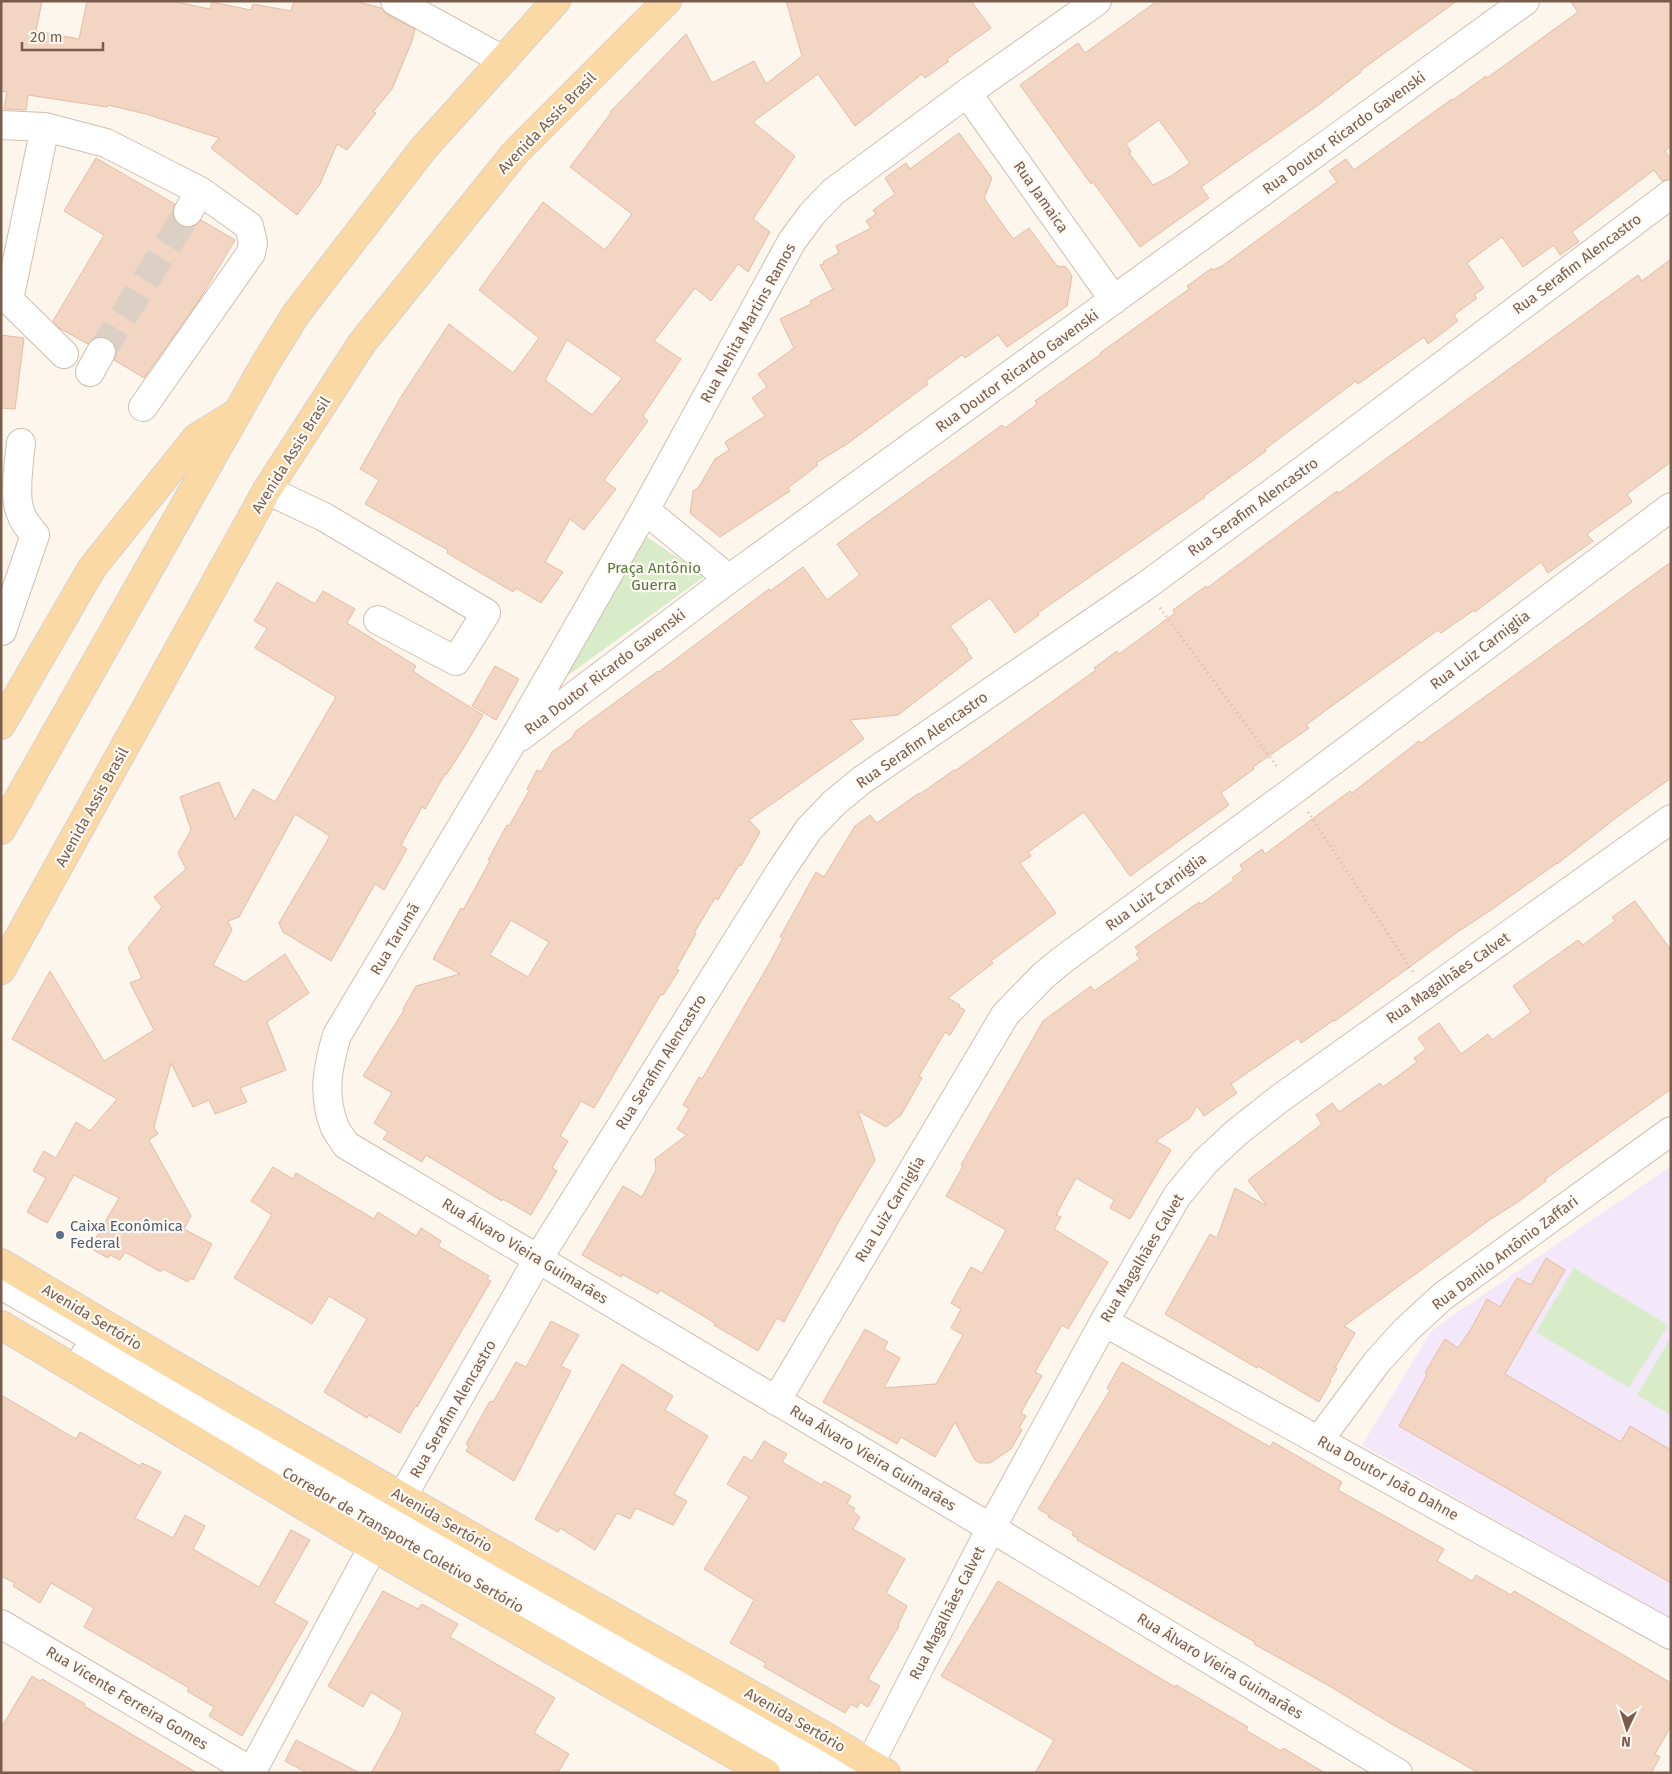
<svg xmlns="http://www.w3.org/2000/svg" width="1672" height="1774" viewBox="0 0 1672 1774" font-family="'Fira Sans',sans-serif">
<style>
.education{fill:#f3e8fa}
.green{fill:#d8ecc9}
.building{fill:#f3d5c3;stroke:#e6bba3;fill-rule:evenodd}
.lines{fill:none;stroke-linecap:round;stroke-linejoin:round}
.minor-tunnel{stroke:#dcd0c4;stroke-width:28;stroke-dasharray:28 14;stroke-linecap:butt}
.minor-casing{stroke:#d1beb0;stroke-width:30}
.major-casing{stroke:#dad1cd;stroke-width:30}
.path{stroke:#d9b8a5;stroke-width:3;stroke-dasharray:1 4;stroke-linecap:butt}
.minor{stroke:#fff;stroke-width:28}
.major{stroke:#fbd9a5;stroke-width:28}
.service-dot{fill:#5c6f8a;stroke:#fffaf3;stroke-width:2}
.labels{text-anchor:middle;dominant-baseline:central;stroke-width:4.5;stroke-linejoin:round;paint-order:stroke}
.street-label{font-size:15px;fill:#7a5c4d;stroke:#fffaf3}
.park-label{font-size:15px;fill:#537a41;stroke:#fffaf3}
.service-label{font-size:15px;fill:#4e5e75;stroke:#fffaf3;text-anchor:start}
</style>
<rect width="100%" height="100%" fill="#fdf6ec"/>
<path class="education" d="M 1671,1166 L 1671,1619 L 1362,1445 L 1432,1330 Z"/>
<path class="green" d="M 644,535 L 705,576 L 560,681 Z
M 1574,1268 L 1668,1325 L 1629,1388 L 1536,1332 Z
M 1671,1337 L 1671,1415 L 1637,1395 Z"/>
<path class="building" d="M 1,1 L 42,1 L 36,31 L 79,39 L 87,1 L 172,1 L 210,9 L 212,2 L 251,10 L 253,4 L 291,11 L 294,1 L 355,1 L 381,8 L 388,15 L 415,29 L 412,41 L 392,89 L 373,112 L 376,113 L 347,150 L 337,144 L 320,184 L 297,215 L 211,148 L 219,138 L 146,114 L 108,105 L 107,107 L 28,95 L 26,110 L 4,109 L 7,92 L 1,91 Z
M 786,1 L 971,1 L 991,28 L 947,59 L 949,61 L 925,78 L 922,74 L 855,126 L 818,74 L 753,122 L 795,156 L 753,219 L 770,232 L 748,272 L 738,264 L 711,301 L 695,288 L 654,341 L 681,359 L 643,416 L 648,421 L 604,480 L 616,489 L 584,530 L 570,519 L 545,562 L 563,572 L 541,603 L 516,588 L 513,592 L 447,553 L 448,550 L 365,504 L 379,480 L 360,469 L 401,397 L 449,324 L 513,373 L 539,338 L 479,290 L 543,202 L 605,250 L 632,214 L 570,167 L 611,113 L 610,112 L 686,34 L 712,83 L 754,61 L 766,84 L 802,56 ZM 567,340 L 622,378 L 592,415 L 545,380 Z
M 1157,1 L 1457,1 L 1361,70 L 1361,72 L 1317,106 L 1201,187 L 1209,198 L 1140,247 L 1093,182 L 1091,184 L 1020,85 L 1078,43 L 1085,53 ZM 1159,120 L 1190,163 L 1171,176 L 1153,185 L 1129,153 L 1131,152 L 1126,144 Z
M 1570,1 L 1671,1 L 1671,146 L 1665,151 L 1671,159 L 1671,179 L 1662,181 L 1654,170 L 1572,232 L 1579,242 L 1560,255 L 1554,245 L 1523,267 L 1502,237 L 1467,263 L 1484,288 L 1474,295 L 1477,298 L 1454,315 L 1458,321 L 1428,344 L 1424,337 L 1358,384 L 1356,381 L 1265,449 L 1266,451 L 1204,496 L 1205,497 L 1038,613 L 1039,615 L 1015,633 L 990,598 L 950,626 L 968,650 L 967,651 L 972,658 L 898,715 L 850,720 L 864,739 L 749,820 L 760,832 L 741,866 L 739,865 L 718,900 L 715,898 L 694,933 L 696,934 L 676,969 L 679,970 L 663,995 L 661,994 L 594,1108 L 581,1101 L 560,1136 L 568,1141 L 552,1168 L 557,1171 L 531,1215 L 503,1199 L 502,1201 L 426,1155 L 422,1162 L 383,1139 L 388,1132 L 374,1123 L 392,1093 L 363,1076 L 404,1010 L 403,1009 L 416,986 L 460,974 L 433,959 L 461,908 L 463,910 L 490,861 L 488,860 L 507,825 L 509,826 L 529,791 L 527,789 L 537,770 L 541,772 L 552,752 L 572,738 L 576,731 L 658,671 L 659,672 L 769,589 L 770,591 L 803,567 L 827,600 L 860,575 L 837,544 L 969,449 L 1002,425 L 1005,428 L 1037,404 L 1035,401 L 1101,354 L 1100,353 L 1189,289 L 1187,286 L 1212,268 L 1213,270 L 1222,266 L 1337,182 L 1329,171 L 1346,159 L 1354,170 L 1452,99 L 1453,100 L 1486,76 L 1487,78 L 1578,12 ZM 511,920 L 549,942 L 528,977 L 490,955 Z
M 959,133 L 992,178 L 984,198 L 1013,239 L 1029,228 L 1057,266 L 1066,267 L 1072,276 L 1067,306 L 1007,347 L 998,335 L 965,358 L 962,355 L 926,381 L 928,384 L 847,444 L 816,463 L 818,465 L 788,488 L 790,491 L 720,537 L 690,513 L 693,491 L 699,487 L 715,459 L 729,450 L 725,442 L 765,416 L 752,398 L 767,387 L 758,374 L 794,348 L 780,319 L 811,304 L 810,301 L 833,289 L 820,265 L 824,264 L 823,262 L 839,253 L 836,246 L 871,228 L 866,221 L 876,214 L 873,210 L 895,194 L 885,178 L 906,163 L 910,169 Z
M 96,158 L 175,204 L 172,213 L 175,220 L 180,225 L 189,228 L 196,225 L 201,220 L 235,240 L 198,302 L 144,378 L 114,360 L 117,351 L 114,344 L 109,339 L 100,336 L 93,339 L 88,344 L 59,328 L 53,321 L 104,235 L 64,211 Z
M 1671,259 L 1671,462 L 1627,494 L 1632,502 L 1587,534 L 1593,541 L 1548,573 L 1541,562 L 1475,612 L 1474,610 L 1441,633 L 1438,630 L 1340,700 L 1306,725 L 1309,728 L 1253,767 L 1254,769 L 1221,793 L 1229,805 L 1130,876 L 1084,812 L 1028,852 L 1031,856 L 1020,863 L 1056,913 L 991,961 L 993,963 L 948,998 L 960,1005 L 959,1007 L 965,1010 L 950,1035 L 945,1032 L 919,1076 L 922,1078 L 901,1115 L 886,1127 L 858,1111 L 875,1160 L 839,1221 L 784,1322 L 777,1318 L 758,1351 L 714,1325 L 715,1323 L 660,1290 L 658,1294 L 622,1274 L 621,1277 L 582,1255 L 623,1186 L 642,1197 L 656,1170 L 655,1159 L 687,1135 L 677,1129 L 689,1109 L 683,1105 L 699,1077 L 702,1079 L 769,964 L 783,938 L 780,937 L 816,872 L 824,877 L 855,826 L 870,815 L 877,823 L 919,793 L 920,794 L 954,770 L 955,771 L 1096,670 L 1094,668 L 1117,651 L 1119,654 L 1175,613 L 1173,610 L 1206,586 L 1207,588 L 1337,491 L 1339,493 L 1638,275 L 1642,281 Z
M 1,335 L 24,338 L 15,409 L 1,408 Z
M 1671,562 L 1671,778 L 1621,814 L 1557,864 L 1557,863 L 1491,910 L 1459,931 L 1335,1021 L 1334,1020 L 1301,1043 L 1298,1038 L 1231,1084 L 1237,1093 L 1204,1116 L 1197,1106 L 1190,1118 L 1156,1141 L 1171,1150 L 1130,1219 L 1110,1208 L 1114,1200 L 1076,1178 L 1056,1215 L 1061,1217 L 1054,1229 L 1108,1262 L 1068,1329 L 1062,1325 L 1035,1372 L 1042,1376 L 1024,1407 L 1021,1413 L 1026,1416 L 1019,1428 L 1022,1430 L 1011,1449 L 990,1463 L 980,1463 L 975,1460 L 955,1422 L 935,1457 L 901,1437 L 897,1444 L 823,1402 L 865,1329 L 888,1342 L 884,1349 L 900,1358 L 884,1388 L 936,1384 L 963,1335 L 951,1328 L 961,1309 L 951,1303 L 971,1267 L 982,1273 L 1006,1230 L 946,1196 L 963,1166 L 961,1165 L 1043,1021 L 1091,986 L 1094,991 L 1140,959 L 1136,954 L 1139,952 L 1135,947 L 1199,902 L 1201,904 L 1234,880 L 1232,878 L 1243,870 L 1240,865 L 1262,849 L 1265,854 L 1350,791 L 1352,793 L 1419,741 L 1421,743 Z
M 277,582 L 315,604 L 323,591 L 355,609 L 347,623 L 416,666 L 413,671 L 426,680 L 483,715 L 463,749 L 446,775 L 445,774 L 425,809 L 422,807 L 401,845 L 407,849 L 384,890 L 375,884 L 331,961 L 283,932 L 279,923 L 330,836 L 295,814 L 239,917 L 228,921 L 232,930 L 213,965 L 245,982 L 285,954 L 309,993 L 267,1022 L 286,1070 L 240,1088 L 247,1102 L 215,1114 L 209,1100 L 193,1107 L 171,1063 L 154,1127 L 158,1134 L 149,1140 L 191,1216 L 184,1229 L 212,1244 L 193,1280 L 190,1278 L 188,1282 L 163,1269 L 161,1272 L 125,1252 L 120,1260 L 110,1255 L 108,1258 L 90,1248 L 119,1198 L 74,1175 L 47,1223 L 27,1212 L 46,1178 L 33,1171 L 44,1151 L 56,1158 L 76,1122 L 90,1131 L 117,1099 L 12,1039 L 50,971 L 104,1061 L 154,1030 L 130,983 L 142,978 L 128,948 L 162,907 L 154,897 L 186,869 L 178,853 L 191,830 L 180,797 L 219,782 L 235,820 L 253,789 L 275,802 L 336,697 L 255,648 L 267,628 L 254,621 Z
M 495,666 L 519,679 L 496,720 L 472,706 Z
M 1635,901 L 1671,950 L 1671,1089 L 1545,1179 L 1546,1181 L 1518,1202 L 1491,1219 L 1344,1326 L 1355,1333 L 1335,1368 L 1337,1369 L 1330,1380 L 1331,1381 L 1319,1402 L 1258,1366 L 1257,1368 L 1165,1314 L 1210,1234 L 1217,1238 L 1235,1188 L 1267,1206 L 1248,1180 L 1322,1124 L 1316,1115 L 1332,1103 L 1339,1112 L 1380,1083 L 1383,1087 L 1417,1062 L 1414,1058 L 1426,1049 L 1418,1038 L 1439,1023 L 1461,1054 L 1488,1034 L 1492,1040 L 1531,1012 L 1513,986 L 1578,940 L 1583,945 L 1615,921 L 1612,917 Z
M 273,1167 L 293,1179 L 296,1173 L 374,1219 L 378,1212 L 416,1236 L 421,1228 L 441,1241 L 438,1246 L 489,1276 L 487,1279 L 491,1281 L 417,1407 L 416,1405 L 400,1433 L 369,1415 L 367,1418 L 324,1392 L 367,1319 L 329,1296 L 312,1324 L 234,1278 L 272,1215 L 251,1201 Z
M 1546,1258 L 1565,1270 L 1505,1374 L 1621,1442 L 1630,1426 L 1671,1450 L 1671,1583 L 1399,1426 L 1427,1375 L 1425,1373 L 1445,1339 L 1458,1348 L 1471,1329 L 1487,1299 L 1500,1307 L 1517,1278 L 1531,1285 Z
M 551,1321 L 579,1335 L 561,1366 L 571,1371 L 514,1481 L 466,1451 L 469,1446 L 466,1444 L 490,1401 L 493,1402 L 516,1362 L 526,1367 Z
M 1122,1362 L 1270,1447 L 1273,1442 L 1342,1482 L 1338,1490 L 1444,1549 L 1437,1561 L 1472,1581 L 1476,1575 L 1511,1595 L 1514,1591 L 1671,1683 L 1671,1726 L 1655,1754 L 1660,1757 L 1651,1773 L 1479,1773 L 1390,1723 L 1326,1684 L 1254,1644 L 1255,1642 L 1077,1540 L 1078,1538 L 1072,1535 L 1074,1532 L 1048,1517 L 1049,1515 L 1038,1509 L 1110,1390 L 1107,1388 Z
M 622,1364 L 673,1396 L 665,1410 L 708,1436 L 674,1494 L 687,1501 L 673,1525 L 636,1508 L 630,1519 L 617,1513 L 595,1550 L 560,1528 L 558,1532 L 535,1519 Z
M 1,1395 L 76,1439 L 80,1432 L 140,1466 L 142,1463 L 161,1472 L 135,1518 L 173,1538 L 185,1515 L 205,1526 L 193,1549 L 259,1587 L 291,1530 L 310,1540 L 274,1603 L 308,1622 L 242,1736 L 209,1716 L 214,1707 L 187,1691 L 189,1688 L 84,1627 L 94,1608 L 51,1583 L 40,1603 L 13,1586 L 15,1583 L 1,1576 Z
M 764,1441 L 787,1454 L 782,1462 L 822,1485 L 824,1481 L 851,1496 L 847,1504 L 855,1508 L 853,1512 L 860,1517 L 853,1529 L 905,1559 L 886,1593 L 907,1606 L 898,1625 L 899,1626 L 868,1679 L 880,1686 L 868,1707 L 860,1702 L 857,1708 L 851,1704 L 845,1713 L 764,1667 L 766,1663 L 730,1643 L 754,1600 L 704,1569 L 749,1497 L 727,1484 L 744,1456 L 752,1461 Z
M 998,1581 L 1175,1687 L 1176,1685 L 1248,1727 L 1246,1730 L 1281,1751 L 1283,1748 L 1325,1773 L 1035,1773 L 1054,1740 L 941,1676 Z
M 383,1591 L 418,1609 L 422,1604 L 458,1624 L 450,1637 L 555,1698 L 534,1733 L 569,1754 L 558,1773 L 371,1773 L 396,1729 L 403,1712 L 371,1692 L 363,1707 L 328,1686 Z
M 32,1676 L 40,1681 L 42,1679 L 85,1704 L 84,1706 L 197,1773 L 1,1773 L 1,1728 Z
M 296,1740 L 360,1773 L 307,1773 L 285,1761 Z"/>
<g class="lines">
<path class="minor-tunnel" d="M 101,352 L 188,212"/>
<defs>
<path id="minor" d="M 395,1 L 503,60
M 1097,1 L 967,93 L 833,192 L 812,214 L 792,241 L 645,510 L 511,744 L 337,1035 C 328,1066 322,1093 334,1125 C 336,1132 342,1138 346,1145 L 991,1528 L 1398,1773
M 967,93 L 1114,300
M 1,125 L 45,127 L 106,143 L 200,191 L 249,226 L 253,243 L 251,253 L 143,407
M 188,212 L 200,191
M 1,297 L 9,300 L 64,354
M 9,300 L 45,127
M 90,372 L 101,352
M 267,490 L 324,517 L 486,613 L 456,661 L 378,620
M 645,510 L 729,579
M 2,631 L 35,535 C 28,527 23,521 20,511 C 14,496 19,460 21,443
M 520,737 L 729,579 L 1525,1
M 1,1285 L 850,1773
M 1104,1322 L 1671,1635
M 85,1355 L 805,1773
M 776,1401 L 1005,1015 L 1043,976 L 1061,961 L 1294,790 L 1671,507
M 1319,1440 L 1377,1362 L 1406,1330 L 1443,1296 L 1671,1131
M 402,1497 L 538,1259 L 782,869 L 809,829 L 834,803 L 862,780 L 1144,587 L 1306,468 L 1671,194
M 1,1624 L 254,1773
M 870,1763 L 991,1528 L 1104,1322 L 1177,1196 L 1205,1162 L 1236,1133 L 1279,1099 L 1671,819
M 251,1773 L 373,1547"/>
<path id="major" d="M 1,725 L 92,568 L 196,438 L 238,412
M 1,830 L 265,364 L 296,314 L 423,149 L 556,1
M 1,970 L 267,490 L 362,343 L 515,153 L 667,1
M 1,1263 C 274,1426 551,1582 828,1738 L 886,1773
M 1,1325 L 373,1547 L 766,1773"/>
</defs>
<use href="#minor" class="minor-casing"/>
<use href="#major" class="major-casing"/>
<path class="path" d="M 1160,608 L 1278,768
M 1308,812 L 1413,972"/>
<use href="#minor" class="minor"/>
<use href="#major" class="major"/>
</g>
<circle class="service-dot" cx="60" cy="1235" r="5"/>
<g class="labels">
<g class="street-label">
<text transform="translate(547 123) rotate(-46)">Avenida Assis Brasil</text>
<text transform="translate(1344 133) rotate(-36)">Rua Doutor Ricardo Gavenski</text>
<text transform="translate(1041 197) rotate(55)">Rua Jamaica</text>
<text transform="translate(1577 264) rotate(-37)">Rua Serafim Alencastro</text>
<text transform="translate(748 323) rotate(-61)">Rua Nehita Martins Ramos</text>
<text transform="translate(1017 371) rotate(-36)">Rua Doutor Ricardo Gavenski</text>
<text transform="translate(291 455) rotate(-58)">Avenida Assis Brasil</text>
<text transform="translate(1253 507) rotate(-36)">Rua Serafim Alencastro</text>
<text transform="translate(1480 650) rotate(-37)">Rua Luiz Carniglia</text>
<text transform="translate(605 672) rotate(-37)">Rua Doutor Ricardo Gavenski</text>
<text transform="translate(922 740) rotate(-35)">Rua Serafim Alencastro</text>
<text transform="translate(92 807) rotate(-61)">Avenida Assis Brasil</text>
<text transform="translate(1156 892) rotate(-36)">Rua Luiz Carniglia</text>
<text transform="translate(395 939) rotate(-59)">Rua Tarumã</text>
<text transform="translate(1448 978) rotate(-35)">Rua Magalhães Calvet</text>
<text transform="translate(661 1062) rotate(-58)">Rua Serafim Alencastro</text>
<text transform="translate(890 1209) rotate(-59)">Rua Luiz Carniglia</text>
<text transform="translate(525 1251) rotate(31)">Rua Álvaro Vieira Guimarães</text>
<text transform="translate(1505 1253) rotate(-37)">Rua Danilo Antônio Zaffari</text>
<text transform="translate(1142 1258) rotate(-59)">Rua Magalhães Calvet</text>
<text transform="translate(92 1317) rotate(31)">Avenida Sertório</text>
<text transform="translate(453 1409) rotate(-60)">Rua Serafim Alencastro</text>
<text transform="translate(873 1458) rotate(31)">Rua Álvaro Vieira Guimarães</text>
<text transform="translate(1388 1478) rotate(29)">Rua Doutor João Dahne</text>
<text transform="translate(442 1520) rotate(30)">Avenida Sertório</text>
<text transform="translate(403 1540) rotate(30)">Corredor de Transporte Coletivo Sertório</text>
<text transform="translate(947 1613) rotate(-63)">Rua Magalhães Calvet</text>
<text transform="translate(1220 1666) rotate(31)">Rua Álvaro Vieira Guimarães</text>
<text transform="translate(127 1698) rotate(31)">Rua Vicente Ferreira Gomes</text>
<text transform="translate(795 1720) rotate(30)">Avenida Sertório</text>
</g>
<g class="park-label">
<text x="654" y="568">Praça Antônio<tspan x="654" dy="17">Guerra</tspan></text>
</g>
<g class="service-label">
<text x="70" y="1226">Caixa Econômica<tspan x="70" dy="17">Federal</tspan></text>
</g>
</g>
<rect width="1672" height="1774" fill="none" stroke="#7a5c4d" stroke-width="5"/>
<g transform="translate(1627 1729) rotate(184)" stroke="#fffaf3" stroke-width="4" paint-order="stroke">
<path d="M0-4L9 19L0 12L-9 19Z" fill="#7a5c4d"/>
<text y="-8" font-size="14" font-weight="bold" text-anchor="middle" fill="#7a5c4d">N</text>
</g>
<path d="M22 42v8h81v-8" fill="none" stroke="#7a5c4d" stroke-width="2.5"/>
<text x="30" y="42" font-size="15" fill="#7a5c4d" stroke="#fffaf3" stroke-width="4" paint-order="stroke">20 m</text>
</svg>
